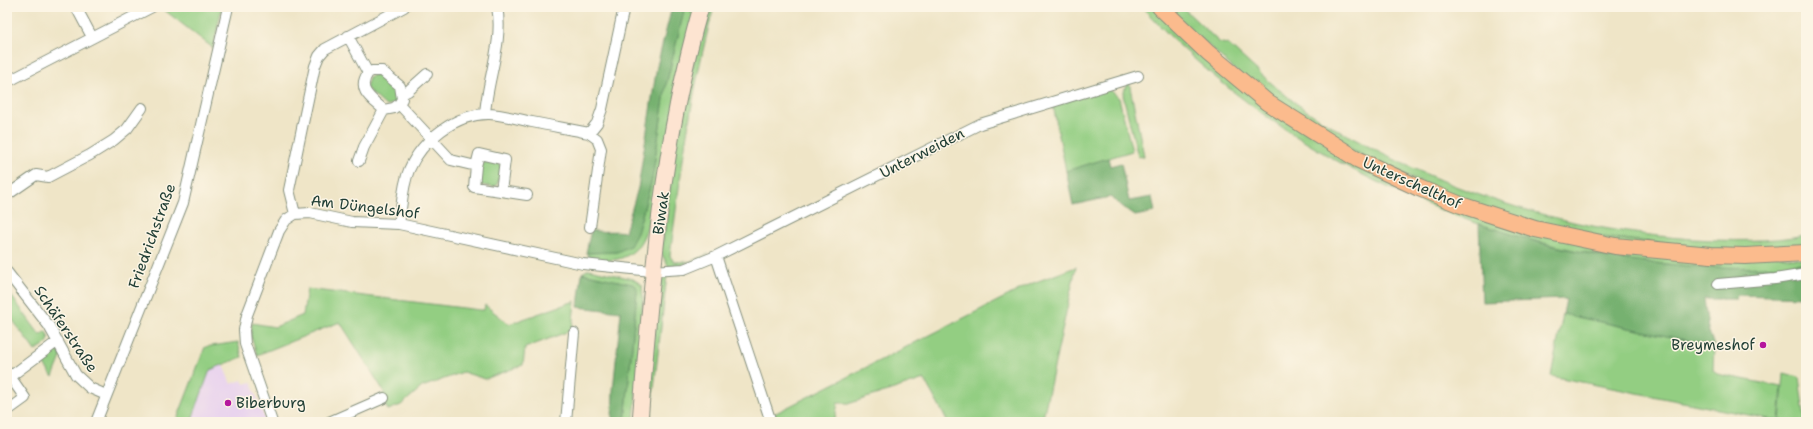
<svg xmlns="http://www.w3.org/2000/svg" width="1813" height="429" viewBox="0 0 1813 429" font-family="'Shantell Sans',sans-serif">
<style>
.built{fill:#e8d2ee}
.green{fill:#93ce82;stroke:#59865b}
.forest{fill:#76b170;stroke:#4a7752}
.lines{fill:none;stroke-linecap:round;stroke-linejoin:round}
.street-casing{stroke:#87917e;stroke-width:12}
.secondary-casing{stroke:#87917e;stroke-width:17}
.primary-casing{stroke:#87917e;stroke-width:18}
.street{stroke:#fff;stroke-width:10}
.secondary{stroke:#fde4d1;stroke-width:15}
.primary{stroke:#fbbb8d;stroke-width:16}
.poi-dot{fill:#b5179e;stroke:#fcf5e5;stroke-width:1.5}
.labels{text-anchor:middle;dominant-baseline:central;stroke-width:3;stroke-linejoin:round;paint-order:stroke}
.street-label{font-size:15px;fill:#1f3d34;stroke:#fcf5e5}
.poi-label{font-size:15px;fill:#1f3d34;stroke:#fcf5e5;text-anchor:end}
</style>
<rect width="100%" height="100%" fill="#fcf5e5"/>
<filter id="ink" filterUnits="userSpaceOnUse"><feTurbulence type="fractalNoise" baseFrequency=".025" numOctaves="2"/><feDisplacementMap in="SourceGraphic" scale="8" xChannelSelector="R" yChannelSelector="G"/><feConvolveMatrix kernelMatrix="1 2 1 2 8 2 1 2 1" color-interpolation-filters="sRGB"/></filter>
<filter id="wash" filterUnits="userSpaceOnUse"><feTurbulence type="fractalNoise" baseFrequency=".012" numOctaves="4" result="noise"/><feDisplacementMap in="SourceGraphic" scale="16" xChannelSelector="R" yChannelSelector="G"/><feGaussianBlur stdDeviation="0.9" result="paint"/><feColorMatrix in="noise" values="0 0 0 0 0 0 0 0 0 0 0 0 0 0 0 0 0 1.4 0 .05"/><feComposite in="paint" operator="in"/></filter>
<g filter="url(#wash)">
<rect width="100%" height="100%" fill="#efe5c7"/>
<path class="built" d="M 223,365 L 231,384 L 242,380 L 244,384 L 251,382 L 266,422 L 190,421 L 210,370 Z"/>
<path class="green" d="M 168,7 L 222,7 L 213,48 L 163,9 Z
M 685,7 L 697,7 L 654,203 C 648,225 644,253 618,259 C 610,261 601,260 593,261 L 586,253 L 617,252 L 637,233 L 652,180 L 666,85 Z
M 707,7 L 714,7 C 691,89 681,172 670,256 L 674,262 L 688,262 L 709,254 L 680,266 L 669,267 L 661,253 L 679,124 Z
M 1142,7 L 1153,7 L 1268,109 L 1511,228 L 1806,259 L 1806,262 C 1763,271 1720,268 1677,265 C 1476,249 1278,156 1142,7 Z
M 1166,7 L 1182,7 L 1219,42 L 1229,45 C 1250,64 1271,84 1293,101 C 1321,122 1354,139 1385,155 C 1482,203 1585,232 1693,239 C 1731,241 1769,242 1806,235 L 1806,245 L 1788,248 L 1722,250 L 1576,234 L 1474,205 L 1363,156 L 1255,88 Z
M 380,73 L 399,91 L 397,102 L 386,106 L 366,88 L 369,77 Z
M 1127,82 L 1129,82 L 1144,156 L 1138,157 L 1123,95 Z
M 1108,88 L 1119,98 L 1132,151 L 1066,171 L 1053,105 Z
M 486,161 L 498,163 L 501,166 L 497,185 L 493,187 L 481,185 C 477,178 479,165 486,161 Z
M 1076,267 L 1042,422 L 948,422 L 924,379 L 851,403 L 838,403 L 834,422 L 775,422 L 772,415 L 1033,283 Z
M 589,269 L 633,279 L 642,285 L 643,298 L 634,422 L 625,422 L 637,291 L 636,287 L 631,284 L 582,273 Z
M 667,275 L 650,422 L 645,422 L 659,289 L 662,280 Z
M 307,289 L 480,310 L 484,310 L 485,305 L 509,324 L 575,301 L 572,330 L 525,348 L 523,365 L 485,379 L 463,372 L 422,387 L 401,405 L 388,410 L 380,395 L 385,393 L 340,322 L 257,355 L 251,336 L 252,323 L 275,327 L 303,315 Z
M 7,290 L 40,335 L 46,331 L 49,339 L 47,343 L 35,351 L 7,312 Z
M 1563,314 L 1714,346 L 1713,371 L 1717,374 L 1782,387 L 1779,421 L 1551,376 Z
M 238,342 L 242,357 L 210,370 L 191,422 L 176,422 L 205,347 Z
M 56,351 L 60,353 L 61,357 L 53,377 L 40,359 L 50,352 Z
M 1784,373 L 1799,377 L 1805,422 L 1780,421 Z"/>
<path class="forest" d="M 672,7 L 685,7 L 666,85 L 652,180 L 637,233 L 630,246 L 617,252 L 586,253 L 591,230 C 602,233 614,230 625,232 L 638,188 L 657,66 Z
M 1108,158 L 1110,166 L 1121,163 L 1129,201 L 1152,197 L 1155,212 L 1135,216 L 1110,197 L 1073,205 L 1066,171 Z
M 1479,224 C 1505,232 1531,241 1558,247 C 1610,259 1664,266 1718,267 C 1748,268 1777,268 1806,262 L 1806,297 L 1737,295 L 1736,299 L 1704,299 L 1708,329 L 1714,346 L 1563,314 L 1566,299 L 1482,302 Z
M 582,273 L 632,284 L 636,286 L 637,291 L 625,422 L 612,422 L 613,390 L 621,312 L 578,307 Z"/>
</g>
<g filter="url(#ink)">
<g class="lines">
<defs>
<path id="street" d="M 76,7 L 92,37
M 348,36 L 368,73 C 356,90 372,99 384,110 L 394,108 L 399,104 L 451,160 L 476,166 L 479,154 L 505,160 L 501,191
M 368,73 L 372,71 L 382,71 L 400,86 L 402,99 L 399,104
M 7,82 L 152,7
M 402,94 L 408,91 L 427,74
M 485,114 C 487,80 504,41 497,7
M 589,133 L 597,123 L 602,109 L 624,7
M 359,161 L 364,147 L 384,110
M 476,166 L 474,187 L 527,195
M 7,195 L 36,175 L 48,177 L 90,155 L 114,140 L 127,129 L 142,108
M 295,214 L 289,190 L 315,66 L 319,56 L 325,49 L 404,7
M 399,224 C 402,206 402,187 409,170 C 422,140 456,113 490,114 C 504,115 518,119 532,122 C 551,126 570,129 589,133 L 597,139 L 601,149 L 590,227
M 716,256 L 980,124 L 1138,76
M 7,272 L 49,326 L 76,375 L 90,388 L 106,395
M 1718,284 L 1775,279 L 1806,274
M 11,376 L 58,341
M 7,411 L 25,398 L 7,372
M 96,422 L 183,203 L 228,7
M 272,422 L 245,344 L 244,330 L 247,315 L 279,231 L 286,220 L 295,214 L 310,213 L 352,222 L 399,224 L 583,264 L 652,271 L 684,269 L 716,256 L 771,422
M 329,422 L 384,398
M 566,422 L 574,333"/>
<path id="secondary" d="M 640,422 C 651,283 662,141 701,7"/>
<path id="primary" d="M 1160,7 L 1208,53 L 1268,103 L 1357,159 L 1419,188 L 1461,205 L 1535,229 L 1615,246 L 1711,255 L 1745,256 L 1806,253"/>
</defs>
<use href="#street" class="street-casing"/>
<use href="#secondary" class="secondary-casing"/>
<use href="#primary" class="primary-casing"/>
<use href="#street" class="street"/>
<use href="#secondary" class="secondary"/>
<use href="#primary" class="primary"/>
</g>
</g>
<g class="poi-dot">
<circle cx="1763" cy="345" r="4"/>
<circle cx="228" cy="403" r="4"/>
</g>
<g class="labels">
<g class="street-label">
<text transform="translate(922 153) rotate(-27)">Unterweiden</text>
<text transform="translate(1412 183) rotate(24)">Unterschelthof</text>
<text transform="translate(365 207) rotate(7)">Am Düngelshof</text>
<text transform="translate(661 213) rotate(-82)">Biwak</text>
<text transform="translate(152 236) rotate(-70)">Friedrichstraße</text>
<text transform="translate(66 329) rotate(56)">Schäferstraße</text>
</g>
<g class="poi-label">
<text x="1755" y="345">Breymeshof</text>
<text x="236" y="403" text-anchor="start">Biberburg</text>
</g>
</g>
<rect width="1813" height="429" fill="none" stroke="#fcf5e5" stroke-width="24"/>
</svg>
